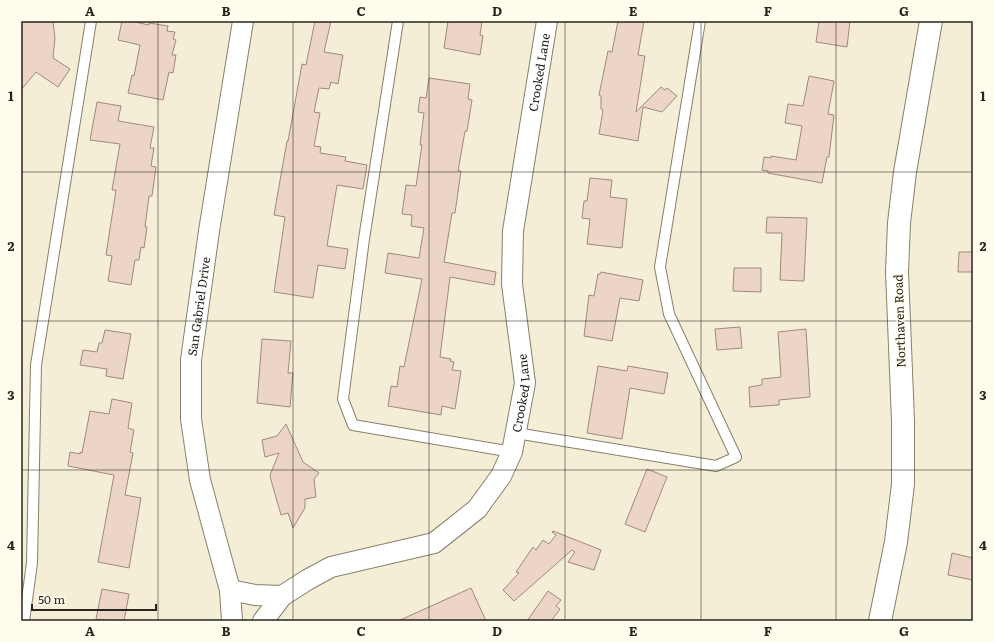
<svg xmlns="http://www.w3.org/2000/svg" width="994" height="642" viewBox="0 0 994 642" font-family="Literata,serif">
<style>
.building{fill:#ecd5c7;stroke:#9f897c}
.lines{fill:none;stroke-linecap:round;stroke-linejoin:round}
.lane-casing{stroke:#86816b;stroke-width:12}
.street-casing{stroke:#86816b;stroke-width:22}
.secondary-casing{stroke:#86816b;stroke-width:24}
.lane{stroke:#fff;stroke-width:10}
.street{stroke:#fff;stroke-width:20}
.secondary{stroke:#fff;stroke-width:22}
.grid{fill:none;stroke:#27241c;stroke-width:1;stroke-opacity:0.55}
.labels{text-anchor:middle;dominant-baseline:central;stroke-width:3;stroke-linejoin:round;paint-order:stroke}
.street-label{font-size:12px;fill:#27241c;stroke:#fffced}
.neatline{fill:none;stroke:#27241c;stroke-width:1.5}
.grid-label{font-size:13px;text-anchor:middle;font-weight:bold;fill:#27241c}
</style>
<rect width="100%" height="100%" fill="#f4eed6"/>
<path class="building" d="M 21,21 L 53,21 L 55,38 L 53,58 L 70,69 L 58,87 L 36,72 L 21,90 Z
M 122,21 L 130,21 L 149,25 L 149,23 L 168,26 L 167,31 L 175,32 L 173,39 L 176,40 L 172,55 L 176,55 L 173,73 L 169,72 L 163,100 L 128,93 L 132,75 L 134,76 L 140,45 L 118,40 Z
M 315,21 L 331,21 L 324,52 L 343,55 L 338,84 L 331,82 L 329,89 L 319,88 L 314,112 L 320,113 L 314,146 L 321,147 L 320,153 L 346,157 L 345,161 L 367,165 L 363,189 L 337,185 L 327,246 L 348,249 L 345,269 L 318,265 L 313,298 L 274,292 L 285,217 L 274,215 L 287,141 L 288,141 L 302,64 L 306,65 Z
M 448,21 L 482,21 L 480,35 L 483,36 L 480,55 L 444,48 Z
M 618,21 L 644,21 L 638,55 L 645,56 L 636,112 L 661,87 L 665,90 L 667,88 L 677,96 L 662,112 L 643,107 L 638,141 L 599,134 L 603,110 L 601,109 L 601,96 L 599,95 L 608,51 L 612,52 Z
M 819,21 L 850,21 L 847,47 L 816,42 Z
M 809,76 L 834,81 L 828,114 L 834,115 L 829,157 L 827,157 L 822,183 L 768,173 L 768,171 L 762,170 L 764,157 L 771,158 L 771,156 L 796,160 L 802,126 L 785,123 L 788,104 L 803,106 Z
M 429,78 L 470,84 L 468,99 L 472,100 L 467,131 L 465,131 L 458,171 L 461,171 L 455,213 L 452,213 L 444,262 L 496,272 L 494,285 L 450,277 L 440,357 L 451,359 L 450,361 L 454,362 L 452,370 L 461,371 L 455,409 L 442,406 L 441,415 L 388,406 L 391,386 L 397,387 L 400,366 L 404,367 L 422,279 L 385,273 L 388,253 L 419,258 L 424,228 L 411,226 L 412,215 L 402,214 L 406,185 L 416,186 L 422,145 L 420,145 L 424,113 L 418,112 L 420,97 L 426,98 Z
M 97,102 L 121,106 L 118,121 L 154,127 L 150,148 L 154,148 L 151,166 L 156,167 L 152,196 L 149,196 L 145,227 L 147,227 L 144,248 L 141,247 L 139,260 L 135,260 L 131,285 L 108,281 L 112,256 L 106,255 L 116,190 L 112,190 L 120,144 L 90,140 Z
M 590,178 L 612,180 L 610,197 L 627,199 L 622,248 L 587,244 L 590,219 L 582,218 L 584,201 L 587,201 Z
M 767,217 L 807,218 L 804,281 L 780,280 L 782,233 L 766,233 Z
M 959,252 L 973,252 L 973,272 L 958,272 Z
M 734,268 L 761,268 L 761,292 L 733,291 Z
M 601,272 L 643,280 L 639,301 L 620,298 L 612,341 L 584,336 L 589,295 L 594,296 L 598,274 L 600,274 Z
M 740,327 L 742,348 L 717,350 L 715,329 Z
M 806,329 L 810,397 L 779,400 L 779,405 L 750,407 L 749,387 L 762,385 L 762,379 L 781,377 L 778,332 Z
M 105,330 L 131,334 L 123,379 L 106,376 L 107,369 L 80,365 L 83,350 L 97,352 L 99,343 L 102,343 Z
M 262,339 L 291,341 L 288,373 L 293,373 L 290,407 L 257,403 Z
M 598,366 L 627,371 L 628,366 L 668,373 L 664,394 L 630,388 L 622,439 L 587,433 Z
M 112,399 L 132,403 L 128,428 L 134,430 L 130,452 L 133,453 L 125,495 L 141,498 L 129,568 L 98,562 L 114,475 L 68,466 L 70,452 L 80,454 L 80,452 L 82,453 L 90,411 L 109,414 Z
M 286,424 L 303,462 L 319,473 L 314,479 L 316,497 L 305,499 L 305,508 L 293,528 L 288,513 L 281,515 L 271,480 L 270,475 L 279,453 L 265,457 L 262,440 L 277,436 Z
M 647,469 L 667,477 L 645,532 L 625,524 Z
M 553,531 L 601,550 L 594,570 L 568,562 L 575,552 L 572,550 L 514,601 L 503,590 L 519,573 L 516,572 L 533,547 L 536,550 L 543,540 L 549,544 L 556,535 L 552,532 Z
M 952,553 L 973,558 L 973,580 L 948,575 Z
M 471,588 L 486,621 L 398,621 Z
M 102,589 L 129,594 L 124,621 L 110,621 L 96,619 Z
M 548,591 L 561,600 L 556,606 L 560,609 L 551,621 L 527,621 Z"/>
<g class="lines">
<defs>
<path id="lane" d="M 398,21 L 364,239 L 343,399 L 353,425 L 512,452
M 516,433 L 716,466 L 736,457 L 669,314 L 660,267 L 700,21
M 24,621 L 32,563 L 36,365 L 91,21"/>
<g id="street">
<path d="M 230,590 L 255,595 L 282,596"/>
<path id="s1" d="M 232,621 L 230,590 L 200,480 L 191,419 L 191,360 L 209,231 L 243,21"/>
<path id="s2" d="M 263,621 L 282,596 L 307,580 L 331,567 L 434,543 L 477,509 L 501,476 L 512,452 L 525,383 L 512,284 L 513,231 L 547,21"/>
</g>
<path id="secondary" d="M 880,621 L 896,542 L 903,484 L 903,421 L 897,272 L 899,223 L 905,172 L 931,21"/>
</defs>
<use href="#lane" class="lane-casing"/>
<use href="#street" class="street-casing"/>
<use href="#secondary" class="secondary-casing"/>
<use href="#lane" class="lane"/>
<use href="#street" class="street"/>
<use href="#secondary" class="secondary"/>
</g>
<path class="grid" d="M 158,21 L 158,621M 293,21 L 293,621M 429,21 L 429,621M 565,21 L 565,621M 701,21 L 701,621M 836,21 L 836,621M 21,172 L 973,172M 21,321 L 973,321M 21,470 L 973,470"/>
<g class="labels">
<g class="street-label">
<text stroke="none"><textPath href="#s2" startOffset="700">Crooked Lane</textPath></text>
<text stroke="none"><textPath href="#s1" startOffset="320">San Gabriel Drive</textPath></text>
<text transform="translate(899 321) rotate(-92)">Northaven Road</text>
<text stroke="none"><textPath href="#s2" startOffset="376">Crooked Lane</textPath></text>
</g>
</g>
<rect width="994" height="642" fill="none" stroke="#fffced" stroke-width="44"/>
<path d="M32 604v6h124v-6" fill="none" stroke="#27241c" stroke-width="2"/>
<text x="38" y="604" font-size="12" fill="#27241c" stroke="#fffced" stroke-width="3" paint-order="stroke">50 m</text>
<rect x="22" y="22" width="950" height="598" class="neatline"/>
<g class="grid-label">
<text x="90" y="16">A</text>
<text x="226" y="16">B</text>
<text x="361" y="16">C</text>
<text x="497" y="16">D</text>
<text x="633" y="16">E</text>
<text x="768" y="16">F</text>
<text x="904" y="16">G</text>
<text x="11" y="101">1</text>
<text x="983" y="101">1</text>
<text x="11" y="251">2</text>
<text x="983" y="251">2</text>
<text x="11" y="400">3</text>
<text x="983" y="400">3</text>
<text x="11" y="550">4</text>
<text x="983" y="550">4</text>
<text x="90" y="636">A</text>
<text x="226" y="636">B</text>
<text x="361" y="636">C</text>
<text x="497" y="636">D</text>
<text x="633" y="636">E</text>
<text x="768" y="636">F</text>
<text x="904" y="636">G</text>
</g>
</svg>
